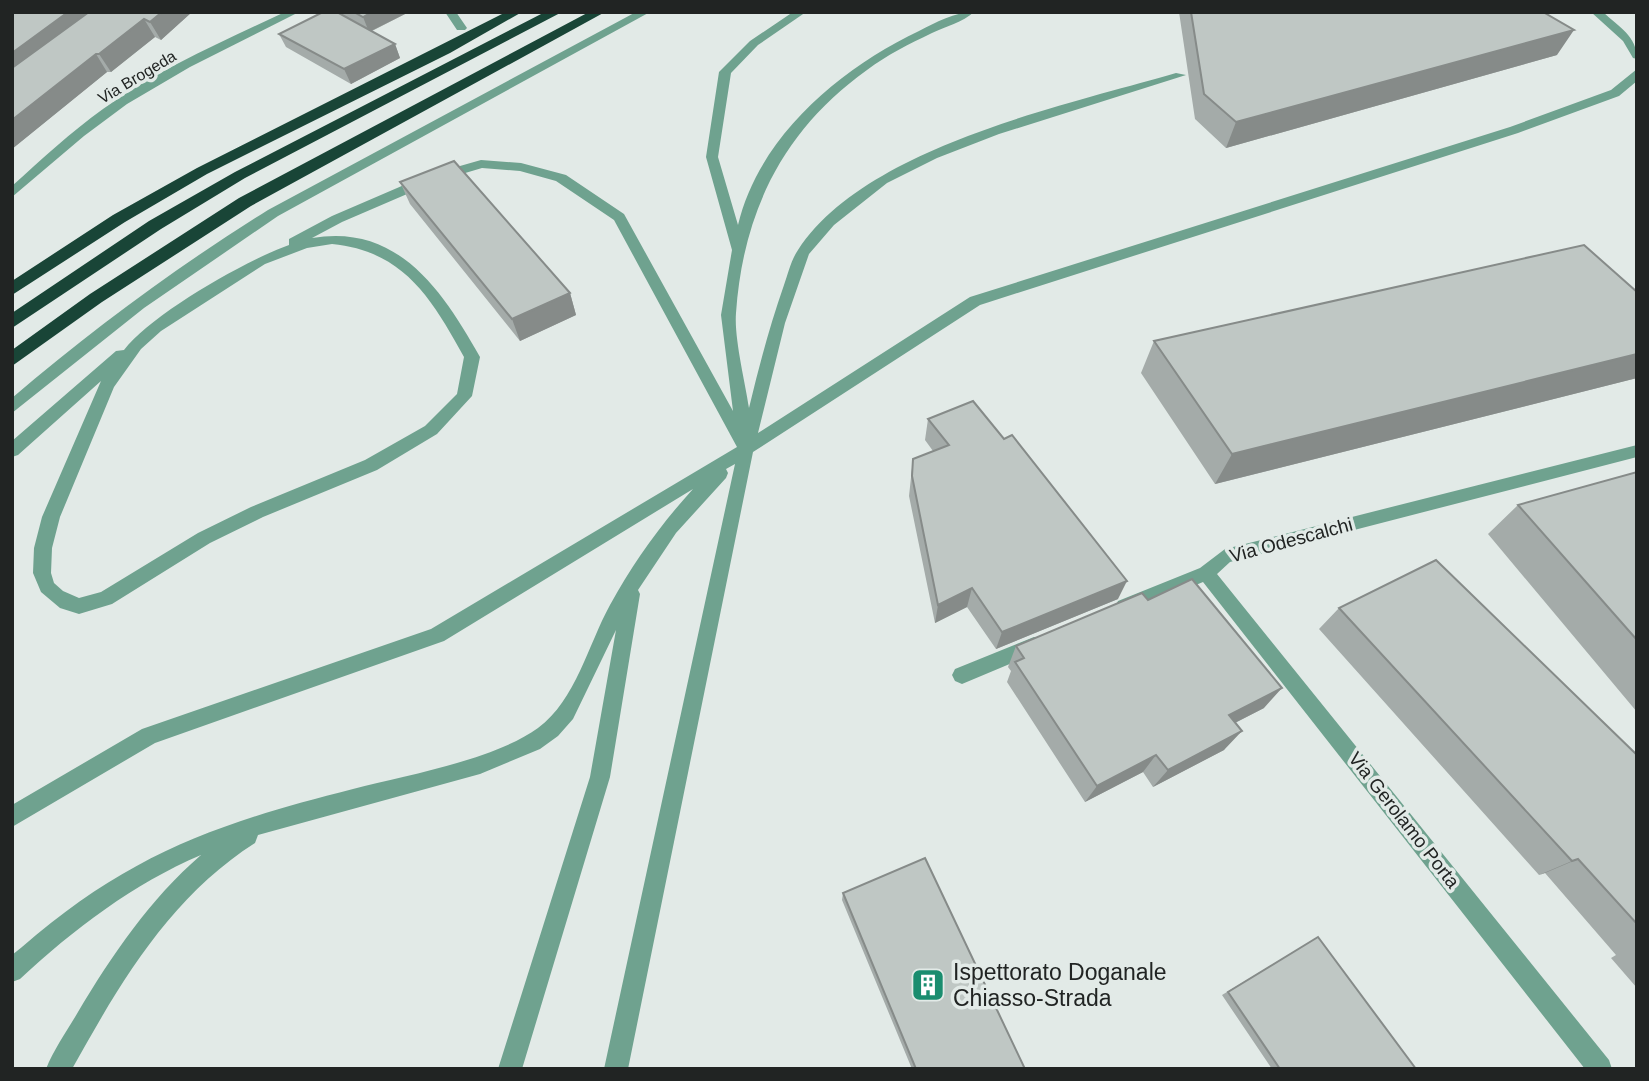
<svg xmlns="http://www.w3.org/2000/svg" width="1649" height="1081" viewBox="0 0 1649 1081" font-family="Helvetica,sans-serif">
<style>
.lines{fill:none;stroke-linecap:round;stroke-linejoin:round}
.minor{fill:#6fa28f;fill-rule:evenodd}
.highway{fill:#194537;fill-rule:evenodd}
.wall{fill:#a4aba9}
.shaded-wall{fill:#868b89}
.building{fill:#bfc7c4;stroke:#868b89;stroke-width:2}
.labels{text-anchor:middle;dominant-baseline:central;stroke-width:7;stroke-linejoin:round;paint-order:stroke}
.far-street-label{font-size:16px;fill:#212423;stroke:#e2eae7}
.street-label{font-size:19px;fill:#212423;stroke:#e2eae7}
.near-poi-label{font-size:23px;fill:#212423;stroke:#e2eae7;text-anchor:start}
</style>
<rect width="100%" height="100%" fill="#e2eae7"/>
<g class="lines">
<path class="minor" d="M 285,12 L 299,12 L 190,67 L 127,104 L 84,136 L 12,197 L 12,186 C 42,159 71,132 103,109 C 159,69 223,41 285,12 Z
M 445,12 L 456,12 L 467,28 L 465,30 L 457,30 Z
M 636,12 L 650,12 L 278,216 L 144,308 L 12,413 L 12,398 C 93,329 178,266 268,210 Z
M 793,12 L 806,12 L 758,45 L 731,73 L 718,157 L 738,225 C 759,136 841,68 919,31 C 937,22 954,12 974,12 C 963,22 945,27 932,33 C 909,44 887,55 867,70 C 783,130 743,212 736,313 C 734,338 745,381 749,408 C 759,366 770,325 784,285 C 788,274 791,260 798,250 C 865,147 1063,106 1176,73 L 1186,75 L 999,134 L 937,158 L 887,183 L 834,225 L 809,254 L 785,323 L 758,433 L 970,297 L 1510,127 L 1611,90 L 1637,69 L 1637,81 L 1619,96 L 1518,133 L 980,305 L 753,452 L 628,1069 L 604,1069 L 735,464 L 726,469 L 728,473 L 726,478 L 676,533 L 638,590 L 640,594 L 610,777 L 522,1069 L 498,1069 L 590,777 L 616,630 L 573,719 L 558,736 L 540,749 L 480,774 L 258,835 L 255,843 C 170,897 120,983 72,1069 L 46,1069 C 54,1049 67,1031 78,1012 C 112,955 150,899 201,855 C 133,884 74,929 20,979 L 12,982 L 12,955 L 22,947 C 129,854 218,823 353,789 C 407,775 494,760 538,728 C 576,700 588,645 610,605 C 633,563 661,524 693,489 L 444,641 L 155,743 L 12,827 L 12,805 L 142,729 L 431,629 L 737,447 L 614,220 L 556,181 L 520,171 L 482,168 L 435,182 L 342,222 L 312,238 C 399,223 443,292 480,357 L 472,396 L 437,434 L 377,470 L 263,517 L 210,543 L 112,604 L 79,614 L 60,608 L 41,592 L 33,573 L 34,548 L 42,517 L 101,381 L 18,455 L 12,457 L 12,441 L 116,351 L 124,350 C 150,315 246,260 289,245 L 289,239 L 332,216 L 425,176 L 481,160 L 521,163 L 566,175 L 624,214 L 733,411 L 721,315 L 732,250 L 706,157 L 719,72 L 750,41 ZM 332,244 C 404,251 432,299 464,357 L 457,394 L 425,426 L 365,460 L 251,507 L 198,533 L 101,592 L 79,598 L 63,591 L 54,583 L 51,573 L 52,548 L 60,517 L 114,387 L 141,349 L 161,331 L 265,264 L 307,248 Z
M 1591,12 L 1603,12 C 1619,27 1637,36 1637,59 L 1633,58 L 1623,41 Z
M 1637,445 L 1637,457 L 1230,562 L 1217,574 L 1609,1060 L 1612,1069 L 1585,1069 L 1203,582 L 1124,615 L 1118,613 L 1115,607 L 1118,601 L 1200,568 L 1225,549 Z
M 1034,637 L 1041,639 L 1043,645 L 1041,651 L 962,684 L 955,681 L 952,675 L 955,669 Z"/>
<path class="highway" d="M 506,12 L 522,12 L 450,53 L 207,174 L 125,222 L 12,295 L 12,281 L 113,215 L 197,168 Z
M 545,12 L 562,12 L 245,178 L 161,229 L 12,328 L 12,313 L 149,221 L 235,172 Z
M 589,12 L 605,12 L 251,206 L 102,302 L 12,366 L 12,350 L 90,294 L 239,198 Z"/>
</g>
<path class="wall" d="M 12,12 L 192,12 L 161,40 L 155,37 L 111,72 L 107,72 L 12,149 Z
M 323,12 L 409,12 L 372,31 L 395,44 L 400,58 L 351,84 L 286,47 L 279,34 Z
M 1179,12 L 1543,12 L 1557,55 L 1226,148 L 1195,119 Z
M 400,182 L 570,293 L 576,315 L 520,341 L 410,204 Z
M 1637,292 L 1637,378 L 1215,484 L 1141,373 L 1154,341 Z
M 928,419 L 1118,599 L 996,649 L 967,607 L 935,623 L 909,496 L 913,459 L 933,451 L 925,440 Z
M 1637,472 L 1637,712 L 1488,534 L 1518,505 Z
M 1148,600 L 1264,708 L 1235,723 L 1224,750 L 1153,787 L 1143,772 L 1085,802 L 1007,682 L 1011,671 L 1008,667 L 1016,646 Z
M 1339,608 L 1637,755 L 1637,988 L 1611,958 L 1616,955 L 1545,873 L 1539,875 L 1319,629 Z
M 843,893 L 1025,1069 L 912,1069 L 842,900 Z
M 1318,937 L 1416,1069 L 1272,1069 L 1222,995 Z"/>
<path class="shaded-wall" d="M 68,12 L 103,12 L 12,81 L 12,53 Z
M 162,12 L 192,12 L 161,40 L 150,22 Z
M 372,12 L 409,12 L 369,32 L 363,17 Z
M 144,19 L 155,37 L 111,72 L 99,54 Z
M 1574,30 L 1557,55 L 1226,148 L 1236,122 Z
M 395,44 L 400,58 L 351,84 L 344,69 Z
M 96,54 L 107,72 L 12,149 L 12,120 Z
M 570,293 L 576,315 L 520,341 L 512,319 Z
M 1637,354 L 1637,378 L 1215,484 L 1232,454 Z
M 1127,581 L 1118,599 L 996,649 L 1002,632 Z
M 972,588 L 967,607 L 935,623 L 938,605 Z
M 1282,688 L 1264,708 L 1213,734 L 1229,715 Z
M 1242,731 L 1224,750 L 1153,787 L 1168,770 Z
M 1156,755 L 1143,772 L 1085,802 L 1097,786 Z
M 1578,859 L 1545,873 L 1539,875 L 1572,861 Z"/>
<path class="building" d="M 12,12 L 68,12 L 12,53 Z
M 89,12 L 162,12 L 150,22 L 144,19 L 99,54 L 96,54 L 12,120 L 12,68 Z
M 323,12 L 337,12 L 395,44 L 344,69 L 279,34 Z
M 354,12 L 372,12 L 363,17 Z
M 1191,12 L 1543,12 L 1574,30 L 1236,122 L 1204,94 Z
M 454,161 L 570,293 L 512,319 L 400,182 Z
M 1584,245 L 1637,292 L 1637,354 L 1232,454 L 1154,341 Z
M 973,401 L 1004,439 L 1012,435 L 1127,581 L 1002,632 L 972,588 L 938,605 L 912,476 L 913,459 L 949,445 L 928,419 Z
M 1637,472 L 1637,640 L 1518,505 Z
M 1436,560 L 1637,755 L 1637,924 L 1578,859 L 1572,861 L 1339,608 Z
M 1192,579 L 1282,688 L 1229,715 L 1242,731 L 1168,770 L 1156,755 L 1097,786 L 1015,662 L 1024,658 L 1016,646 L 1142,593 L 1148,600 Z
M 925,858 L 1025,1069 L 916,1069 L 843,893 Z
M 1318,937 L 1416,1069 L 1280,1069 L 1228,992 Z"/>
<defs>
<symbol id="building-square" viewBox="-11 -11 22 22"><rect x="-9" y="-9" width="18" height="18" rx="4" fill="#1a8d6f" stroke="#e2eae7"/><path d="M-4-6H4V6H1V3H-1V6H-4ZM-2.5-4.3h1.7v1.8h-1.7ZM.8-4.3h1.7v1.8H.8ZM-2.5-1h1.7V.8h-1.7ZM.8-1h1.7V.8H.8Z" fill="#fff"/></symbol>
</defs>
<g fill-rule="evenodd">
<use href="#building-square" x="909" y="966" width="38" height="38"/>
</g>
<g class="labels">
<g class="far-street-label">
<text transform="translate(137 77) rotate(-31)">Via Brogeda</text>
</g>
<g class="street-label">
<text transform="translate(1291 540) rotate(-15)">Via Odescalchi</text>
<text transform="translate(1404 820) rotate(52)">Via Gerolamo Porta</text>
</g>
<g class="near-poi-label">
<text x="953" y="972">Ispettorato Doganale<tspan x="953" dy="26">Chiasso-Strada</tspan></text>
</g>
</g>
<rect width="1649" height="1081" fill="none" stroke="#212423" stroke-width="28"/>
</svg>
